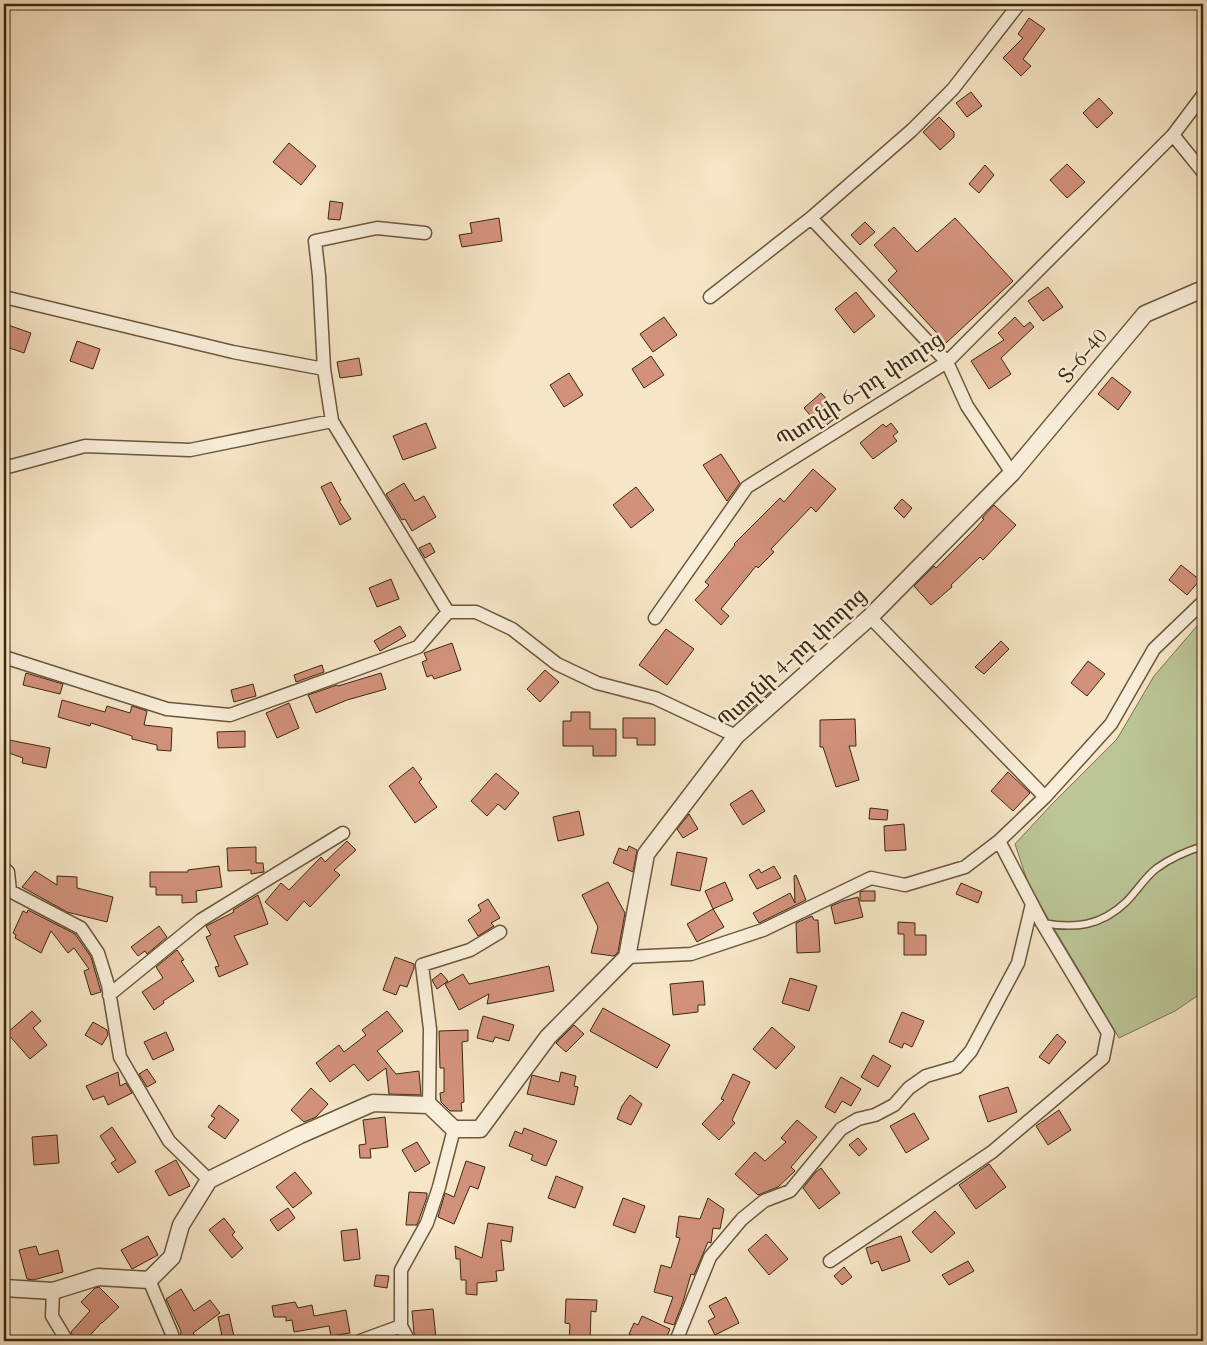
<svg xmlns="http://www.w3.org/2000/svg" width="1207" height="1345" viewBox="0 0 1207 1345" font-family="Cardo,'Noto Serif Armenian',serif">
<style>
.green{fill:#bbc596;stroke:#7c7652}
.building{fill:#d2917b;stroke:#3c280e}
.lines{fill:none;stroke-linecap:round;stroke-linejoin:round}
.service-casing{stroke:#6a573c;stroke-width:9}
.minor-casing{stroke:#6a573c;stroke-width:15}
.tertiary-casing{stroke:#6a573c;stroke-width:19}
.service{stroke:#f9eeda;stroke-width:6}
.minor{stroke:#f9eeda;stroke-width:12}
.tertiary{stroke:#f9eeda;stroke-width:16}
.labels{text-anchor:middle;dominant-baseline:central;stroke-width:5;stroke-linejoin:round;paint-order:stroke}
.street-label{font-size:21px;fill:#3c280e;stroke:#f9eeda}
</style>
<rect width="100%" height="100%" fill="#f6e5c6"/>
<filter id="stains"><feTurbulence type="fractalNoise" baseFrequency=".004" numOctaves="4"/><feColorMatrix values="0 0 0 0 .2 0 0 0 0 .09 0 0 0 0 .02 0 0 0 .5 -.17"/></filter>
<radialGradient id="worn" r=".72"><stop offset=".6" stop-color="#630" stop-opacity="0"/><stop offset="1" stop-color="#630" stop-opacity=".3"/></radialGradient>
<path class="green" d="M 1203,619 L 1203,992 L 1175,1011 L 1119,1038 L 1029,886 L 1015,844 L 1053,803 L 1117,739 L 1154,676 Z"/>
<path class="building" d="M 1029,18 L 1045,29 L 1023,59 L 1031,66 L 1021,76 L 1003,58 L 1023,38 L 1018,34 Z
M 971,92 L 982,106 L 967,117 L 956,103 Z
M 1099,98 L 1113,113 L 1097,128 L 1083,113 Z
M 939,117 L 954,132 L 954,137 L 940,150 L 923,132 Z
M 289,143 L 316,166 L 301,185 L 273,162 Z
M 1067,164 L 1085,182 L 1067,198 L 1050,180 Z
M 985,165 L 994,175 L 979,193 L 969,184 Z
M 330,201 L 343,203 L 340,220 L 328,219 Z
M 499,218 L 502,241 L 462,247 L 459,235 L 472,233 L 470,223 Z
M 955,218 L 1013,281 L 946,343 L 888,280 L 897,271 L 874,245 L 894,227 L 917,252 Z
M 865,222 L 875,232 L 860,245 L 851,235 Z
M 1048,287 L 1063,307 L 1043,321 L 1028,301 Z
M 856,292 L 875,316 L 854,333 L 835,309 Z
M 664,317 L 677,335 L 653,352 L 640,334 Z
M 1015,317 L 1024,327 L 1030,322 L 1034,327 L 1001,358 L 1011,374 L 989,389 L 971,361 L 1004,340 L 998,333 Z
M 8,325 L 31,333 L 24,353 L 4,346 L 4,338 Z
M 77,341 L 100,349 L 93,369 L 70,361 Z
M 651,356 L 664,375 L 644,388 L 632,369 Z
M 359,358 L 362,375 L 340,378 L 337,362 Z
M 569,373 L 583,395 L 564,407 L 550,385 Z
M 1112,377 L 1131,392 L 1118,410 L 1098,394 Z
M 821,393 L 840,414 L 822,429 L 804,408 Z
M 426,423 L 436,448 L 403,460 L 393,436 Z
M 891,423 L 898,432 L 893,436 L 897,441 L 873,459 L 860,443 L 883,424 L 886,427 Z
M 721,454 L 740,483 L 727,501 L 703,465 Z
M 813,469 L 836,489 L 816,512 L 811,507 L 771,549 L 774,552 L 758,568 L 756,566 L 721,609 L 729,616 L 721,625 L 695,600 L 709,585 L 705,582 L 735,545 L 734,544 L 780,498 L 784,502 Z
M 331,482 L 341,500 L 339,501 L 351,519 L 340,525 L 321,487 Z
M 404,483 L 415,501 L 424,496 L 436,517 L 412,531 L 405,519 L 402,520 L 386,494 Z
M 636,487 L 654,510 L 631,528 L 613,505 Z
M 902,499 L 912,508 L 904,518 L 894,508 Z
M 994,505 L 1016,525 L 983,560 L 980,557 L 951,585 L 952,587 L 931,605 L 914,586 L 934,566 L 936,568 L 976,528 L 984,519 L 982,518 Z
M 430,543 L 435,552 L 425,558 L 419,548 Z
M 1181,565 L 1200,580 L 1187,595 L 1169,580 Z
M 391,579 L 399,599 L 377,607 L 369,588 Z
M 400,626 L 406,636 L 380,651 L 374,641 Z
M 666,629 L 694,649 L 667,685 L 639,665 Z
M 1001,641 L 1009,649 L 984,674 L 975,667 Z
M 452,643 L 461,670 L 434,679 L 432,675 L 427,677 L 422,662 L 427,660 L 424,653 Z
M 1088,661 L 1105,674 L 1087,696 L 1071,683 Z
M 322,665 L 324,672 L 296,682 L 294,675 Z
M 545,670 L 559,682 L 540,702 L 527,689 Z
M 26,673 L 63,684 L 60,694 L 23,685 Z
M 381,673 L 386,689 L 347,700 L 316,713 L 308,695 L 337,685 L 338,686 Z
M 766,683 L 773,690 L 745,714 L 739,708 L 749,697 L 753,697 Z
M 253,684 L 256,696 L 234,702 L 231,690 Z
M 62,700 L 105,712 L 107,706 L 130,713 L 132,706 L 147,711 L 144,725 L 172,728 L 171,751 L 157,750 L 157,745 L 132,739 L 132,736 L 91,723 L 90,726 L 58,717 Z
M 289,703 L 299,728 L 277,738 L 266,713 Z
M 571,712 L 590,712 L 590,729 L 616,729 L 616,756 L 593,756 L 593,746 L 563,746 L 563,721 L 571,721 Z
M 623,718 L 655,718 L 655,745 L 637,745 L 637,738 L 623,738 Z
M 855,719 L 856,746 L 849,746 L 859,780 L 836,787 L 823,747 L 820,747 L 820,720 Z
M 245,731 L 245,747 L 218,748 L 217,732 Z
M 9,740 L 50,748 L 46,768 L 22,763 L 23,758 L 6,752 Z
M 413,767 L 422,779 L 419,782 L 437,807 L 415,823 L 389,786 Z
M 1008,772 L 1030,793 L 1013,811 L 991,791 Z
M 496,773 L 519,793 L 505,810 L 498,804 L 487,816 L 471,801 Z
M 752,790 L 765,811 L 743,825 L 730,804 Z
M 870,808 L 888,810 L 887,820 L 869,819 Z
M 579,811 L 584,835 L 558,841 L 553,817 Z
M 689,814 L 698,829 L 683,838 L 677,829 Z
M 904,824 L 906,850 L 885,851 L 884,826 Z
M 347,841 L 356,850 L 334,870 L 340,875 L 310,907 L 304,901 L 287,921 L 265,902 L 281,883 L 289,890 L 321,857 L 325,862 Z
M 629,846 L 637,850 L 633,872 L 613,863 L 619,848 L 627,851 Z
M 256,847 L 256,863 L 263,863 L 264,872 L 251,874 L 251,870 L 228,871 L 227,848 Z
M 677,852 L 707,858 L 700,891 L 671,885 Z
M 219,866 L 222,887 L 196,891 L 197,902 L 182,903 L 182,895 L 156,895 L 156,887 L 150,887 L 150,872 L 188,872 L 188,870 Z
M 774,866 L 781,878 L 757,889 L 749,875 L 759,869 L 761,873 Z
M 35,871 L 57,885 L 57,876 L 77,877 L 77,888 L 113,897 L 107,922 L 67,912 L 22,887 Z
M 796,875 L 806,900 L 759,923 L 753,913 L 790,893 L 795,903 L 794,876 Z
M 608,882 L 625,913 L 618,952 L 614,956 L 591,953 L 598,927 L 582,895 Z
M 725,882 L 733,900 L 713,909 L 705,891 Z
M 961,883 L 982,892 L 978,903 L 956,894 Z
M 863,891 L 875,891 L 875,901 L 860,901 L 860,892 Z
M 258,895 L 268,924 L 234,936 L 248,964 L 219,977 L 215,967 L 219,966 L 206,937 L 211,935 L 206,926 L 234,912 L 233,910 Z
M 858,897 L 863,917 L 835,924 L 831,906 L 843,901 Z
M 488,899 L 500,918 L 491,923 L 494,926 L 478,936 L 468,920 L 481,911 L 478,905 Z
M 713,909 L 724,927 L 697,942 L 687,924 Z
M 28,910 L 75,934 L 91,957 L 101,992 L 91,995 L 84,971 L 89,969 L 74,948 L 68,953 L 51,931 L 41,953 L 15,938 L 16,935 L 13,933 L 23,911 L 27,913 Z
M 812,916 L 814,920 L 818,920 L 820,952 L 797,953 L 796,923 Z
M 898,922 L 915,923 L 915,935 L 926,935 L 926,955 L 904,955 L 904,934 L 898,934 Z
M 159,926 L 167,937 L 147,954 L 145,951 L 138,956 L 131,947 Z
M 177,950 L 184,960 L 181,961 L 194,981 L 163,1001 L 164,1003 L 154,1010 L 142,992 L 163,978 L 156,967 Z
M 395,957 L 414,964 L 414,968 L 407,987 L 400,985 L 396,995 L 383,990 Z
M 549,966 L 554,991 L 487,1004 L 489,994 L 459,1010 L 445,984 L 463,974 L 469,984 Z
M 441,973 L 448,981 L 437,989 L 432,980 Z
M 790,978 L 817,986 L 809,1011 L 782,1003 Z
M 703,981 L 705,1005 L 698,1005 L 698,1012 L 673,1015 L 670,984 Z
M 603,1008 L 670,1045 L 657,1068 L 590,1031 Z
M 32,1011 L 41,1021 L 33,1028 L 47,1045 L 30,1059 L 7,1033 Z
M 387,1011 L 403,1031 L 377,1051 L 396,1074 L 419,1071 L 421,1095 L 389,1094 L 386,1068 L 368,1081 L 354,1064 L 330,1082 L 316,1063 L 339,1045 L 344,1052 L 366,1035 L 362,1030 Z
M 902,1012 L 924,1021 L 912,1047 L 904,1043 L 902,1048 L 889,1042 Z
M 483,1016 L 514,1025 L 509,1041 L 495,1037 L 493,1042 L 477,1038 Z
M 93,1022 L 107,1030 L 108,1035 L 102,1045 L 85,1035 Z
M 574,1025 L 584,1034 L 566,1052 L 556,1043 Z
M 772,1027 L 795,1047 L 776,1069 L 753,1049 Z
M 468,1030 L 468,1041 L 462,1042 L 464,1102 L 461,1103 L 462,1111 L 450,1111 L 441,1102 L 440,1093 L 444,1092 L 444,1068 L 440,1068 L 439,1031 Z
M 166,1032 L 174,1050 L 153,1060 L 144,1042 Z
M 1057,1034 L 1066,1042 L 1049,1064 L 1039,1057 Z
M 873,1055 L 891,1066 L 878,1087 L 861,1077 Z
M 147,1069 L 156,1082 L 147,1087 L 139,1074 Z
M 118,1072 L 120,1086 L 126,1083 L 132,1093 L 108,1105 L 104,1096 L 93,1100 L 86,1086 Z
M 561,1072 L 576,1076 L 574,1086 L 578,1087 L 574,1105 L 527,1094 L 532,1075 L 559,1082 Z
M 733,1074 L 750,1082 L 732,1120 L 735,1123 L 719,1140 L 702,1124 L 724,1100 L 721,1099 Z
M 841,1077 L 861,1089 L 851,1106 L 842,1101 L 835,1113 L 825,1107 Z
M 1008,1087 L 1017,1112 L 988,1122 L 979,1096 Z
M 311,1088 L 328,1104 L 316,1117 L 304,1122 L 291,1110 Z
M 630,1095 L 642,1104 L 631,1125 L 617,1119 L 622,1106 Z
M 219,1105 L 239,1120 L 225,1139 L 208,1127 L 215,1118 L 211,1116 Z
M 1059,1110 L 1071,1130 L 1048,1145 L 1036,1126 Z
M 914,1113 L 929,1139 L 906,1153 L 890,1126 Z
M 385,1117 L 388,1147 L 370,1149 L 371,1158 L 360,1158 L 359,1145 L 366,1144 L 363,1120 Z
M 797,1120 L 817,1137 L 791,1167 L 795,1171 L 778,1187 L 758,1195 L 735,1174 L 755,1152 L 765,1161 L 786,1142 L 781,1138 Z
M 112,1127 L 136,1162 L 118,1173 L 111,1163 L 116,1160 L 100,1136 Z
M 524,1128 L 557,1141 L 546,1166 L 531,1160 L 533,1155 L 509,1146 L 515,1131 L 522,1134 Z
M 57,1135 L 59,1163 L 34,1165 L 32,1137 Z
M 858,1138 L 867,1149 L 859,1156 L 849,1145 Z
M 417,1142 L 430,1163 L 415,1172 L 402,1150 Z
M 176,1160 L 190,1186 L 169,1196 L 155,1171 Z
M 466,1161 L 485,1167 L 478,1189 L 470,1186 L 454,1224 L 438,1217 L 445,1193 L 454,1197 Z
M 989,1164 L 1006,1187 L 976,1209 L 959,1185 Z
M 821,1168 L 840,1193 L 819,1209 L 803,1188 L 815,1173 Z
M 295,1172 L 312,1193 L 293,1208 L 276,1187 Z
M 556,1176 L 583,1187 L 575,1208 L 548,1198 Z
M 409,1192 L 427,1193 L 427,1197 L 417,1225 L 406,1225 Z
M 623,1198 L 645,1206 L 635,1233 L 613,1225 Z
M 708,1198 L 724,1209 L 720,1229 L 713,1228 L 711,1243 L 708,1242 L 694,1275 L 691,1274 L 683,1302 L 674,1325 L 664,1322 L 673,1297 L 654,1292 L 661,1265 L 671,1268 L 680,1238 L 676,1237 L 679,1216 L 700,1219 Z
M 288,1208 L 295,1218 L 278,1231 L 270,1220 Z
M 935,1211 L 955,1233 L 931,1253 L 912,1232 Z
M 224,1218 L 235,1232 L 232,1235 L 243,1248 L 232,1258 L 209,1230 Z
M 488,1223 L 513,1227 L 511,1242 L 501,1240 L 504,1270 L 496,1271 L 497,1281 L 477,1283 L 477,1295 L 466,1294 L 466,1280 L 461,1280 L 460,1259 L 456,1259 L 455,1246 L 482,1258 Z
M 357,1229 L 360,1259 L 344,1261 L 341,1231 Z
M 766,1234 L 788,1259 L 769,1275 L 748,1250 Z
M 148,1236 L 158,1255 L 132,1269 L 121,1250 Z
M 901,1236 L 910,1261 L 882,1271 L 878,1261 L 871,1264 L 866,1248 Z
M 36,1246 L 39,1255 L 58,1250 L 63,1272 L 33,1280 L 27,1279 L 19,1250 Z
M 968,1261 L 974,1271 L 949,1285 L 942,1275 Z
M 844,1267 L 852,1277 L 842,1285 L 834,1276 Z
M 376,1275 L 389,1276 L 387,1288 L 374,1286 Z
M 99,1287 L 119,1307 L 102,1323 L 102,1322 L 85,1341 L 75,1341 L 71,1332 L 90,1311 L 81,1302 L 95,1288 Z
M 181,1289 L 194,1311 L 210,1300 L 220,1313 L 193,1333 L 200,1341 L 180,1341 L 181,1331 L 166,1299 Z
M 726,1297 L 739,1323 L 715,1335 L 708,1321 L 715,1317 L 709,1306 Z
M 566,1299 L 597,1300 L 596,1312 L 591,1311 L 590,1341 L 569,1341 L 570,1324 L 565,1323 Z
M 295,1302 L 298,1308 L 312,1305 L 314,1316 L 346,1310 L 350,1333 L 331,1336 L 329,1326 L 294,1332 L 292,1320 L 286,1321 L 286,1317 L 274,1317 L 272,1306 Z
M 433,1309 L 436,1338 L 417,1340 L 414,1333 L 412,1311 Z
M 229,1314 L 235,1341 L 223,1341 L 218,1317 Z
M 642,1316 L 670,1329 L 665,1341 L 645,1341 L 629,1334 L 634,1323 L 638,1325 Z"/>
<g class="lines">
<defs>
<path id="service" d="M 1043,923 C 1075,929 1101,926 1126,902 C 1137,891 1145,877 1157,868 C 1171,858 1187,851 1203,846"/>
<path id="minor" d="M 1173,135 L 1203,172
M 811,218 L 947,362 L 967,406 L 1012,473
M 425,233 L 377,228 L 315,241 L 319,276 L 324,369 L 332,421 L 448,612
M 4,297 L 233,352 L 324,369
M 710,297 L 811,218 L 912,130 L 953,89 L 1019,4
M 4,468 L 85,446 L 190,450 L 332,421
M 870,617 L 1045,797
M 655,618 L 747,487 L 947,362 L 1173,135 L 1203,95
M 4,657 L 167,709 L 230,715 L 418,647 L 448,612 L 476,612 L 512,629 L 557,664 L 597,683 L 655,698 L 736,736
M 4,868 L 8,872 L 10,891 L 81,928 L 98,953 L 108,985 L 120,1057 L 169,1141 L 209,1180
M 627,957 L 691,954 L 763,930 L 871,878 L 905,885 L 965,867 L 999,841 L 1045,797 L 1111,724 L 1154,649 L 1203,602
M 109,995 L 201,920 L 343,833
M 429,1105 L 430,1029 L 422,965 L 470,950 L 500,932
M 830,1261 L 992,1152 L 1103,1058 L 1108,1033 L 1042,923 L 999,841
M 149,1280 L 172,1334 L 172,1341
M 53,1291 L 52,1316 L 67,1341
M 360,1341 L 401,1326
M 409,1341 L 401,1326 L 401,1270 L 427,1223 L 439,1187 L 454,1129
M 676,1341 L 710,1257 L 742,1219 L 764,1201 L 790,1191 L 841,1129 L 858,1119 L 875,1115 L 894,1105 L 909,1088 L 926,1076 L 957,1067 L 971,1051 L 1018,963 L 1032,904"/>
<path id="tertiary" d="M 4,1288 L 53,1291 L 98,1277 L 149,1280 L 172,1257 L 181,1225 L 209,1180 L 300,1135 L 373,1103 L 429,1105 L 454,1129 L 480,1129 L 548,1037 L 627,957 L 646,854 L 736,736 L 870,617 L 1012,473 L 1145,314 L 1203,289"/>
</defs>
<use href="#service" class="service-casing"/>
<use href="#minor" class="minor-casing"/>
<use href="#tertiary" class="tertiary-casing"/>
<use href="#service" class="service"/>
<use href="#minor" class="minor"/>
<use href="#tertiary" class="tertiary"/>
</g>
<g class="labels">
<g class="street-label">
<text transform="translate(1083 356) rotate(-50)">Տ-6-40</text>
<text transform="translate(860 390) rotate(-33)">Պտղնի 6-րդ փողոց</text>
<text transform="translate(792 658) rotate(-43)">Պտղնի 4-րդ փողոց</text>
</g>
</g>
<rect width="1207" height="1345" fill="none" stroke="#f6e5c6" stroke-width="20"/>
<rect x="5" y="5" width="1197" height="1335" fill="none" stroke="#3c280e" stroke-width="2.5"/>
<rect x="10" y="10" width="1187" height="1325" fill="none" stroke="#3c280e"/>
<rect width="100%" height="100%" filter="url(#stains)"/>
<rect width="100%" height="100%" fill="url(#worn)"/>
</svg>
